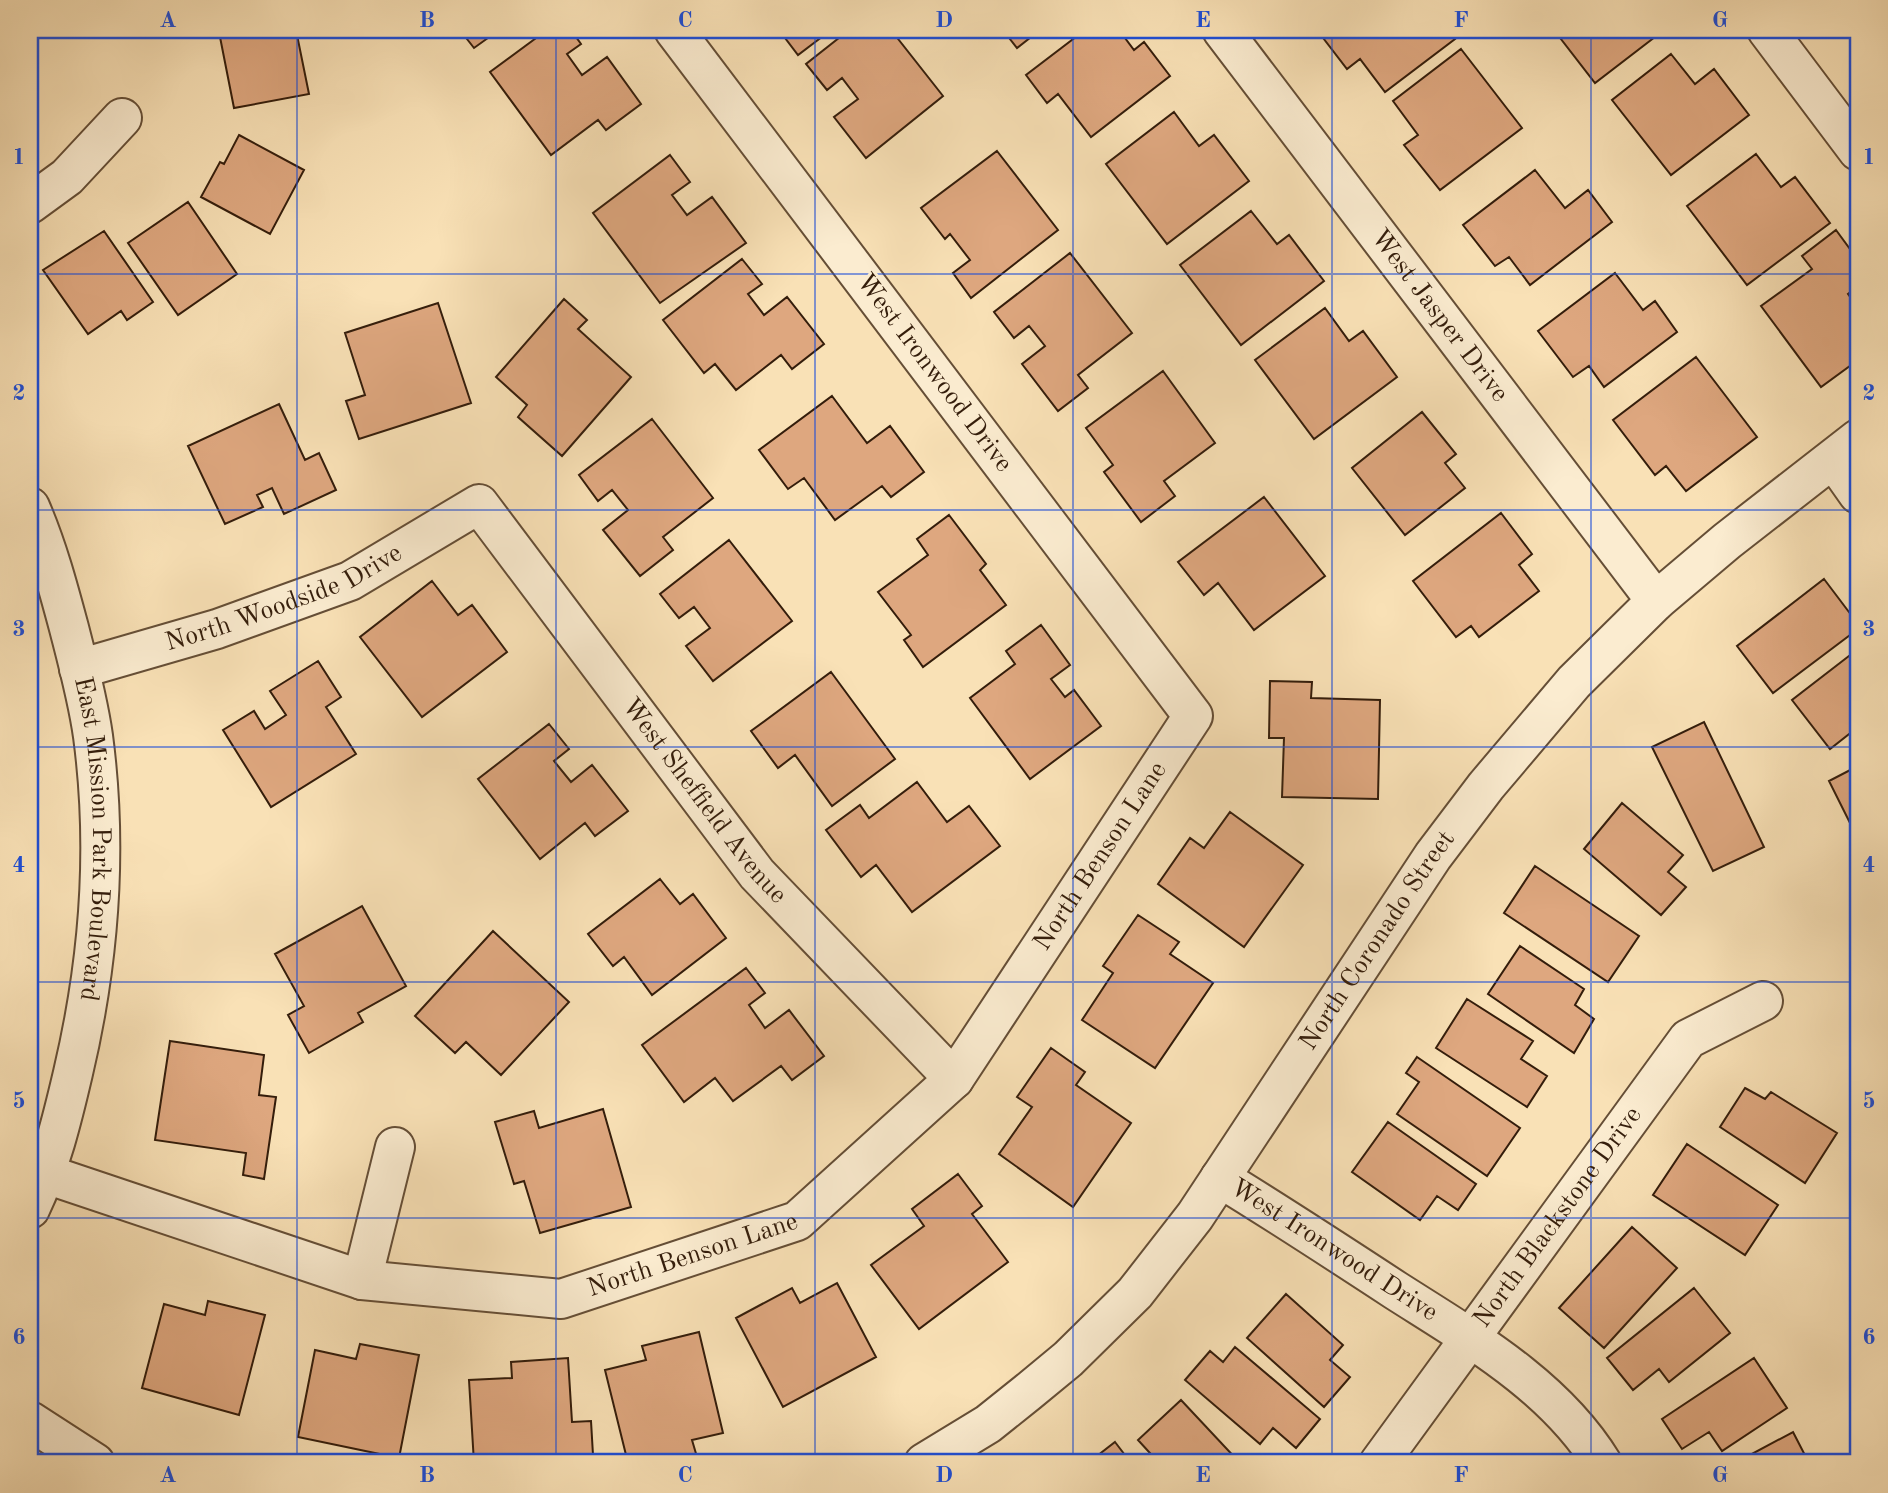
<svg xmlns="http://www.w3.org/2000/svg" width="1888" height="1493" viewBox="0 0 1888 1493" font-family="'Old Standard TT',serif">
<style>
.building{fill:#dea77f;stroke:#341d0b;stroke-width:2}
.lines{fill:none;stroke-linecap:round;stroke-linejoin:round}
.minor-casing{stroke:#654e36;stroke-width:42}
.minor{stroke:#fbecd0;stroke-width:38}
.grid{fill:none;stroke:#1d4ed8;stroke-width:2;stroke-opacity:0.55}
.labels{text-anchor:middle;dominant-baseline:central;stroke-width:6;stroke-linejoin:round;paint-order:stroke}
.street-label{font-size:26px;fill:#341d0b;stroke:#fbecd0}
.neatline{fill:none;stroke:#1d4ed8;stroke-width:2.5}
.grid-label{font-size:23px;text-anchor:middle;font-weight:bold;fill:#1d4ed8}
</style>
<rect width="100%" height="100%" fill="#f9e1b6"/>
<filter id="stains"><feTurbulence type="fractalNoise" baseFrequency=".00286" numOctaves="4"/><feColorMatrix values="0 0 0 0 .2 0 0 0 0 .09 0 0 0 0 .02 0 0 0 .5 -.17"/></filter>
<radialGradient id="worn" r=".72"><stop offset=".6" stop-color="#630" stop-opacity="0"/><stop offset="1" stop-color="#630" stop-opacity=".3"/></radialGradient>
<path class="building" d="M 258,30 L 296,30 L 309,94 L 234,108 L 220,37 Z
M 460,30 L 499,30 L 474,48 Z
M 547,30 L 571,30 L 581,44 L 567,54 L 582,75 L 607,57 L 641,104 L 606,130 L 598,120 L 551,155 L 490,72 Z
M 779,30 L 831,30 L 798,55 Z
M 849,30 L 891,30 L 943,96 L 866,158 L 834,117 L 858,99 L 842,78 L 827,90 L 806,64 Z
M 1003,30 L 1040,30 L 1017,48 Z
M 1085,30 L 1119,30 L 1134,50 L 1144,42 L 1170,76 L 1091,137 L 1058,94 L 1047,103 L 1026,75 Z
M 1317,30 L 1448,30 L 1455,39 L 1385,92 L 1360,59 L 1347,69 Z
M 1554,30 L 1664,30 L 1595,83 Z
M 1461,49 L 1522,128 L 1440,190 L 1404,145 L 1418,135 L 1393,101 Z
M 1671,54 L 1695,84 L 1714,69 L 1749,115 L 1671,175 L 1612,100 Z
M 1174,112 L 1199,146 L 1214,135 L 1249,181 L 1167,244 L 1106,164 Z
M 239,135 L 304,170 L 270,234 L 201,197 L 220,162 L 224,164 Z
M 997,151 L 1058,230 L 971,298 L 953,273 L 970,260 L 950,234 L 945,239 L 921,208 Z
M 1756,154 L 1781,187 L 1795,177 L 1830,223 L 1747,285 L 1687,206 Z
M 670,155 L 690,182 L 672,195 L 687,215 L 712,197 L 746,243 L 660,303 L 593,213 Z
M 1535,170 L 1565,208 L 1588,190 L 1612,222 L 1530,285 L 1509,257 L 1495,266 L 1463,225 Z
M 188,202 L 237,274 L 178,315 L 128,243 Z
M 1251,211 L 1277,244 L 1289,235 L 1324,281 L 1241,345 L 1180,265 Z
M 1836,230 L 1858,260 L 1858,286 L 1848,294 L 1858,308 L 1858,360 L 1821,387 L 1761,306 L 1812,269 L 1802,256 Z
M 104,231 L 153,302 L 127,320 L 121,311 L 88,334 L 43,270 Z
M 1070,253 L 1132,333 L 1078,375 L 1088,388 L 1058,411 L 1022,364 L 1045,346 L 1029,326 L 1014,338 L 994,312 Z
M 742,259 L 762,284 L 748,294 L 764,315 L 787,297 L 824,344 L 792,369 L 781,355 L 736,390 L 715,364 L 704,373 L 663,320 Z
M 1615,273 L 1643,310 L 1655,301 L 1677,332 L 1604,387 L 1589,366 L 1573,377 L 1538,331 Z
M 564,299 L 587,320 L 578,329 L 631,377 L 562,456 L 518,417 L 527,405 L 496,377 Z
M 438,303 L 471,403 L 359,439 L 346,401 L 365,395 L 345,333 Z
M 1325,308 L 1349,341 L 1363,331 L 1397,377 L 1314,439 L 1255,360 Z
M 1696,357 L 1757,437 L 1686,491 L 1666,466 L 1655,475 L 1613,420 Z
M 1163,371 L 1215,443 L 1164,481 L 1175,496 L 1141,522 L 1104,472 L 1113,465 L 1086,428 Z
M 832,396 L 867,443 L 890,426 L 924,472 L 891,497 L 882,486 L 835,520 L 804,478 L 788,489 L 759,450 Z
M 279,404 L 305,460 L 319,453 L 336,490 L 284,514 L 272,488 L 257,495 L 263,507 L 225,524 L 188,446 Z
M 1422,412 L 1456,454 L 1445,463 L 1465,488 L 1405,535 L 1352,468 Z
M 652,419 L 713,498 L 663,537 L 673,550 L 640,576 L 603,530 L 628,510 L 612,490 L 598,501 L 579,475 Z
M 1264,497 L 1325,576 L 1254,630 L 1218,583 L 1204,595 L 1178,562 Z
M 1501,513 L 1532,554 L 1519,565 L 1539,591 L 1479,637 L 1471,626 L 1456,637 L 1413,581 Z
M 949,515 L 986,564 L 980,570 L 1006,605 L 923,667 L 904,640 L 911,635 L 878,592 L 928,555 L 917,539 Z
M 729,540 L 792,621 L 713,681 L 686,646 L 710,628 L 694,607 L 679,618 L 660,594 Z
M 1824,579 L 1858,624 L 1858,629 L 1773,693 L 1737,646 Z
M 432,581 L 458,615 L 472,605 L 507,652 L 422,717 L 360,637 Z
M 1041,625 L 1070,665 L 1051,679 L 1065,697 L 1074,690 L 1101,726 L 1030,779 L 970,698 L 1015,664 L 1006,651 Z
M 1858,649 L 1858,727 L 1830,749 L 1792,700 Z
M 318,661 L 341,697 L 326,707 L 356,754 L 271,807 L 223,730 L 254,711 L 265,729 L 286,715 L 270,691 Z
M 831,672 L 895,759 L 832,806 L 795,755 L 778,768 L 751,731 Z
M 1270,681 L 1312,682 L 1311,698 L 1380,700 L 1378,799 L 1282,797 L 1284,738 L 1269,738 Z
M 1704,722 L 1764,847 L 1713,871 L 1652,747 Z
M 549,724 L 569,749 L 554,761 L 571,782 L 592,765 L 628,811 L 595,836 L 585,823 L 540,859 L 478,779 Z
M 1858,766 L 1858,832 L 1855,833 L 1829,781 Z
M 917,782 L 947,822 L 969,806 L 1000,846 L 912,912 L 876,865 L 861,877 L 826,830 L 860,805 L 869,818 Z
M 1622,803 L 1683,855 L 1668,872 L 1686,887 L 1661,915 L 1584,849 Z
M 1230,812 L 1303,865 L 1244,947 L 1158,884 L 1190,838 L 1204,848 Z
M 1535,866 L 1639,936 L 1608,982 L 1504,913 Z
M 660,879 L 680,904 L 693,894 L 726,938 L 652,995 L 624,957 L 613,966 L 588,934 Z
M 362,906 L 406,986 L 358,1013 L 363,1022 L 309,1053 L 288,1015 L 304,1006 L 275,954 Z
M 1138,915 L 1179,942 L 1170,954 L 1213,983 L 1155,1068 L 1082,1020 L 1113,973 L 1103,966 Z
M 493,931 L 569,1002 L 501,1075 L 466,1042 L 455,1053 L 415,1016 Z
M 1520,946 L 1584,989 L 1575,1005 L 1594,1019 L 1574,1053 L 1488,994 Z
M 746,968 L 765,993 L 749,1005 L 765,1028 L 789,1010 L 824,1056 L 792,1080 L 781,1066 L 733,1101 L 715,1078 L 684,1102 L 642,1045 Z
M 1467,999 L 1533,1041 L 1521,1059 L 1547,1076 L 1527,1107 L 1436,1048 Z
M 170,1041 L 264,1055 L 259,1095 L 276,1097 L 264,1179 L 243,1175 L 246,1153 L 155,1140 Z
M 1051,1048 L 1085,1072 L 1076,1085 L 1131,1123 L 1073,1207 L 999,1154 L 1032,1107 L 1017,1097 Z
M 1417,1057 L 1520,1128 L 1487,1176 L 1397,1114 L 1419,1082 L 1406,1073 Z
M 1745,1088 L 1765,1099 L 1771,1092 L 1837,1133 L 1805,1183 L 1720,1127 Z
M 603,1109 L 631,1207 L 540,1233 L 524,1181 L 514,1184 L 495,1122 L 534,1111 L 539,1128 Z
M 1388,1122 L 1476,1184 L 1458,1210 L 1437,1196 L 1420,1220 L 1352,1172 Z
M 1687,1144 L 1778,1205 L 1745,1255 L 1653,1195 Z
M 958,1174 L 982,1206 L 972,1214 L 1008,1262 L 919,1329 L 871,1265 L 924,1226 L 912,1209 Z
M 1632,1227 L 1677,1268 L 1604,1348 L 1559,1308 Z
M 837,1283 L 876,1357 L 783,1407 L 736,1318 L 792,1288 L 800,1303 Z
M 1694,1288 L 1730,1333 L 1669,1382 L 1659,1369 L 1633,1390 L 1607,1358 Z
M 1286,1294 L 1343,1345 L 1330,1360 L 1350,1377 L 1324,1407 L 1247,1338 Z
M 208,1301 L 265,1315 L 239,1415 L 142,1388 L 164,1304 L 205,1315 Z
M 699,1332 L 723,1433 L 692,1440 L 697,1457 L 669,1463 L 628,1463 L 605,1370 L 646,1360 L 642,1346 Z
M 360,1344 L 419,1355 L 399,1458 L 298,1437 L 315,1350 L 356,1359 Z
M 1235,1347 L 1320,1419 L 1296,1448 L 1273,1428 L 1260,1444 L 1185,1380 L 1210,1351 L 1223,1362 Z
M 568,1358 L 572,1422 L 591,1421 L 593,1455 L 566,1456 L 567,1463 L 474,1463 L 469,1380 L 512,1378 L 511,1362 Z
M 1754,1358 L 1787,1408 L 1722,1451 L 1709,1432 L 1682,1449 L 1662,1419 Z
M 1181,1400 L 1240,1463 L 1159,1463 L 1138,1440 Z
M 1793,1432 L 1809,1463 L 1735,1463 Z
M 1115,1442 L 1131,1463 L 1088,1463 Z"/>
<g class="lines">
<defs>
<g id="minor">
<path id="s1" d="M 1222,30 L 1656,601"/>
<path d="M 1767,30 L 1858,151"/>
<path d="M 30,204 L 67,177 L 122,118"/>
<path d="M 1834,460 L 1858,494"/>
<path id="s2" d="M 30,507 C 47,546 58,587 69,628 C 78,663 88,700 93,736 C 108,849 99,963 73,1073 C 62,1120 51,1165 30,1209"/>
<path id="s3" d="M 79,669 L 217,629 L 350,581 L 479,504 L 757,874 L 954,1079"/>
<path id="s4" d="M 46,1174 L 362,1280 L 561,1299 L 797,1221 L 954,1079 L 1193,716 L 674,30"/>
<path id="s5" d="M 1220,1178 C 1279,1214 1337,1252 1395,1290 C 1470,1338 1554,1385 1602,1463"/>
<path d="M 362,1280 L 395,1147"/>
<path d="M 30,1421 L 95,1463"/>
<path id="s6" d="M 924,1463 L 988,1424 L 1028,1392 L 1068,1359 L 1135,1293 L 1195,1216 L 1433,856 L 1486,786 L 1574,682 L 1656,601 L 1727,541 L 1858,439"/>
<path id="s7" d="M 1379,1463 L 1688,1039 L 1763,1001"/>
</g>
</defs>
<use href="#minor" class="minor-casing"/>
<use href="#minor" class="minor"/>
</g>
<path class="grid" d="M 297,30 L 297,1463M 556,30 L 556,1463M 815,30 L 815,1463M 1073,30 L 1073,1463M 1332,30 L 1332,1463M 1591,30 L 1591,1463M 30,274 L 1858,274M 30,510 L 1858,510M 30,747 L 1858,747M 30,982 L 1858,982M 30,1218 L 1858,1218"/>
<g class="labels">
<g class="street-label">
<text stroke="none"><textPath href="#s1" startOffset="359">West Jasper Drive</textPath></text>
<text transform="translate(934 373) rotate(53)">West Ironwood Drive</text>
<text stroke="none"><textPath href="#s3" startOffset="217">North Woodside Drive</textPath></text>
<text stroke="none"><textPath href="#s3" startOffset="808">West Sheffield Avenue</textPath></text>
<text stroke="none"><textPath href="#s2" startOffset="341">East Mission Park Boulevard</textPath></text>
<text stroke="none"><textPath href="#s4" startOffset="1260">North Benson Lane</textPath></text>
<text stroke="none"><textPath href="#s6" startOffset="700">North Coronado Street</textPath></text>
<text stroke="none"><textPath href="#s7" startOffset="304">North Blackstone Drive</textPath></text>
<text stroke="none"><textPath href="#s5" startOffset="135">West Ironwood Drive</textPath></text>
<text stroke="none"><textPath href="#s4" startOffset="672">North Benson Lane</textPath></text>
</g>
</g>
<rect width="1888" height="1493" fill="none" stroke="#f9e1b6" stroke-width="77"/>
<rect x="38" y="38" width="1812" height="1416" class="neatline"/>
<g class="grid-label">
<text x="168" y="27">A</text>
<text x="427" y="27">B</text>
<text x="685" y="27">C</text>
<text x="944" y="27">D</text>
<text x="1203" y="27">E</text>
<text x="1461" y="27">F</text>
<text x="1720" y="27">G</text>
<text x="19" y="164">1</text>
<text x="1869" y="164">1</text>
<text x="19" y="400">2</text>
<text x="1869" y="400">2</text>
<text x="19" y="636">3</text>
<text x="1869" y="636">3</text>
<text x="19" y="872">4</text>
<text x="1869" y="872">4</text>
<text x="19" y="1108">5</text>
<text x="1869" y="1108">5</text>
<text x="19" y="1344">6</text>
<text x="1869" y="1344">6</text>
<text x="168" y="1482">A</text>
<text x="427" y="1482">B</text>
<text x="685" y="1482">C</text>
<text x="944" y="1482">D</text>
<text x="1203" y="1482">E</text>
<text x="1461" y="1482">F</text>
<text x="1720" y="1482">G</text>
</g>
<rect width="100%" height="100%" filter="url(#stains)"/>
<rect width="100%" height="100%" fill="url(#worn)"/>
</svg>
